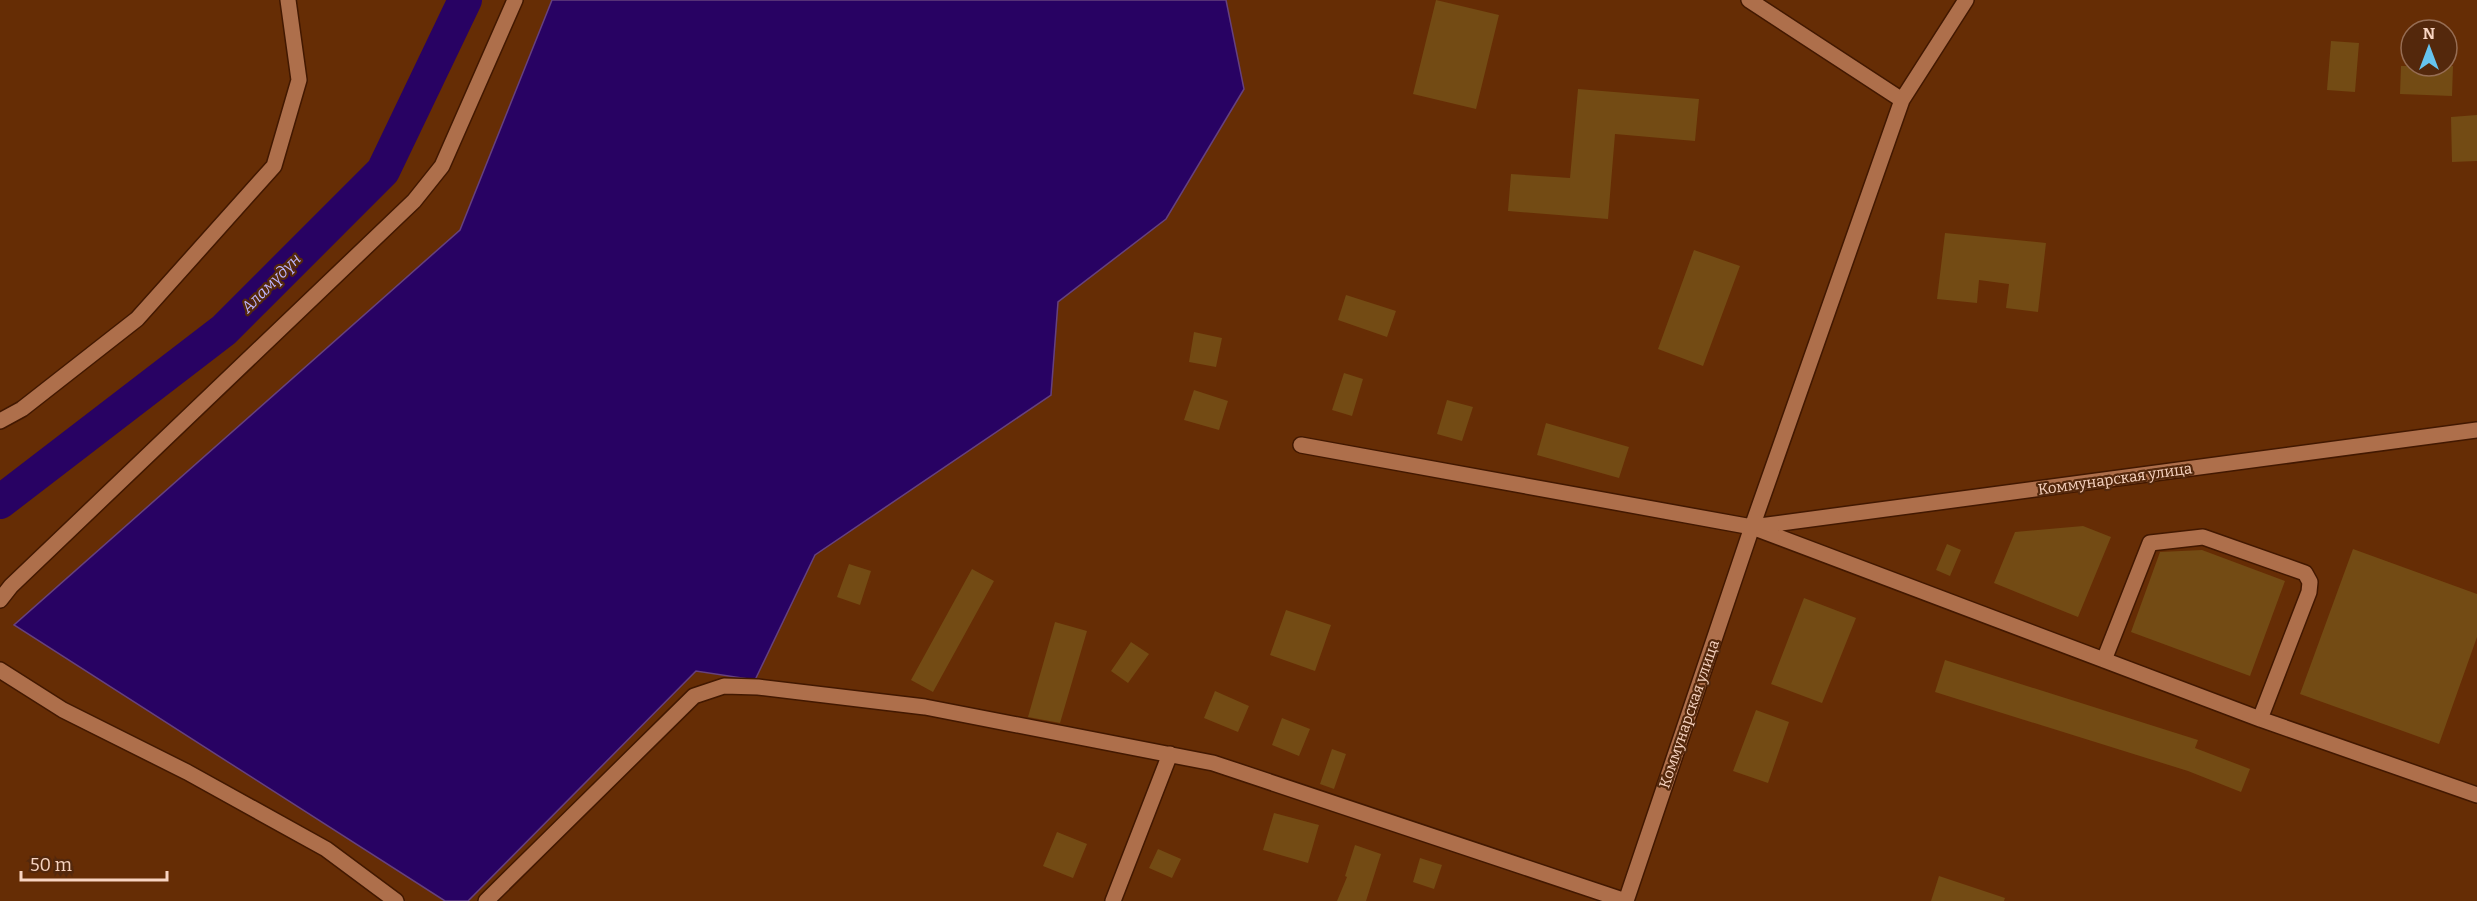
<svg xmlns="http://www.w3.org/2000/svg" width="2477" height="901" viewBox="0 0 2477 901" font-family="Bitter,serif">
<style>
.water{fill:#280263;stroke:#66417f;stroke-width:1.5}
.lines{fill:none;stroke-linecap:round;stroke-linejoin:round}
.river{stroke:#280263;stroke-width:34}
.building{fill:#734b14}
.minor-casing{stroke:#421800;stroke-width:18}
.minor{stroke:#ae6f4b;stroke-width:15}
.labels{text-anchor:middle;dominant-baseline:central;stroke-width:4.5;stroke-linejoin:round;paint-order:stroke}
.street-label{font-size:15px;fill:#f8d4c1;stroke:#54280c}
.water-label{font-size:16px;font-style:italic;fill:#bdb4fe;stroke:#54280c}
</style>
<rect width="100%" height="100%" fill="#662d05"/>
<path class="water" d="M 552,0 L 1226,0 L 1244,89 L 1166,219 L 1058,302 L 1051,395 L 815,555 L 755,680 L 696,671 L 468,901 L 445,901 L 14,625 L 460,230 Z"/>
<g class="lines">
<path class="river" d="M 0,502 L 224,330 L 383,171 L 465,0"/>
</g>
<path class="building" d="M 1436,0 L 1499,15 L 1476,109 L 1413,94 Z
M 2331,41 L 2359,43 L 2355,92 L 2327,90 Z
M 2401,66 L 2453,66 L 2452,96 L 2400,94 Z
M 1578,89 L 1699,99 L 1695,141 L 1615,134 L 1608,219 L 1508,211 L 1511,174 L 1570,178 Z
M 2477,115 L 2477,161 L 2452,162 L 2451,117 Z
M 1945,233 L 2046,243 L 2038,312 L 2006,308 L 2009,284 L 1979,280 L 1977,303 L 1937,299 Z
M 1694,250 L 1740,266 L 1703,366 L 1658,349 Z
M 1346,295 L 1396,311 L 1387,337 L 1338,320 Z
M 1194,332 L 1222,338 L 1216,367 L 1189,362 Z
M 1344,373 L 1363,379 L 1352,416 L 1332,410 Z
M 1194,390 L 1228,401 L 1219,430 L 1184,420 Z
M 1447,400 L 1473,407 L 1462,441 L 1437,434 Z
M 1546,423 L 1629,447 L 1619,478 L 1537,455 Z
M 2083,526 L 2111,537 L 2078,617 L 1994,583 L 2015,532 Z
M 1947,544 L 1961,550 L 1950,576 L 1936,570 Z
M 2353,549 L 2477,594 L 2477,637 L 2439,744 L 2300,694 Z
M 2202,550 L 2285,581 L 2250,676 L 2131,632 L 2160,552 Z
M 849,564 L 871,571 L 860,605 L 837,597 Z
M 972,569 L 994,581 L 933,692 L 911,680 Z
M 1804,598 L 1856,618 L 1822,703 L 1771,684 Z
M 1286,610 L 1331,625 L 1315,671 L 1270,655 Z
M 1055,622 L 1087,631 L 1060,723 L 1028,717 Z
M 1131,642 L 1149,654 L 1128,683 L 1111,671 Z
M 1945,660 L 2198,740 L 2195,748 L 2250,769 L 2241,792 L 2188,771 L 1935,692 Z
M 1215,691 L 1249,706 L 1238,732 L 1204,718 Z
M 1756,710 L 1789,722 L 1768,783 L 1733,771 Z
M 1282,718 L 1310,729 L 1299,756 L 1272,745 Z
M 1332,749 L 1346,754 L 1334,789 L 1320,784 Z
M 1274,813 L 1319,825 L 1308,863 L 1263,850 Z
M 1057,832 L 1087,844 L 1073,878 L 1043,866 Z
M 1355,845 L 1381,854 L 1366,901 L 1337,901 L 1347,877 L 1345,876 Z
M 1158,849 L 1181,859 L 1172,878 L 1149,868 Z
M 1420,858 L 1442,865 L 1434,889 L 1413,882 Z
M 1939,876 L 2005,898 L 2004,901 L 1931,901 Z"/>
<g class="lines">
<defs>
<path id="minor" d="M 1749,0 L 1902,100
M 0,421 L 22,409 L 137,319 L 274,166 L 299,80 L 288,0
M 1301,445 L 1752,527 L 2260,719 L 2477,795
M 1752,527 L 1902,100 L 1966,0
M 0,600 L 11,586 L 414,201 L 442,166 L 515,0
M 2104,660 L 2150,543 L 2203,537 L 2305,573 L 2310,582 L 2309,592 L 2260,719
M 0,670 L 63,710 L 187,772 L 326,849 L 396,901
M 486,901 L 694,696 L 724,686 L 758,687 L 925,707 L 1213,763 L 1626,901
M 1113,901 L 1170,754
M 1626,901 L 1752,527 L 2477,430"/>
</defs>
<use href="#minor" class="minor-casing"/>
<use href="#minor" class="minor"/>
</g>
<g class="labels">
<g class="street-label">
<text transform="translate(2115 479) rotate(-8)">Коммунарская улица</text>
<text transform="translate(1689 714) rotate(-71)">Коммунарская улица</text>
</g>
<g class="water-label">
<text transform="translate(271 283) rotate(-45)">Аламүдүн</text>
</g>
</g>
<g transform="translate(2429 48)"><circle r="28" fill="#54280c" stroke="#966d54" stroke-width="1.5"/>
<path d="M0-4.5L10 22L0 15L-10 22Z" fill="#66c4ef"/>
<text y="-9" font-size="16" font-weight="bold" text-anchor="middle" fill="#f8d4c1">N</text>
</g>
<path d="M21 871v9h146v-9" fill="none" stroke="#f8d4c1" stroke-width="3"/>
<text x="30" y="871" font-size="18" fill="#f8d4c1" stroke="#54280c" stroke-width="4.5" paint-order="stroke">50 m</text>
</svg>
